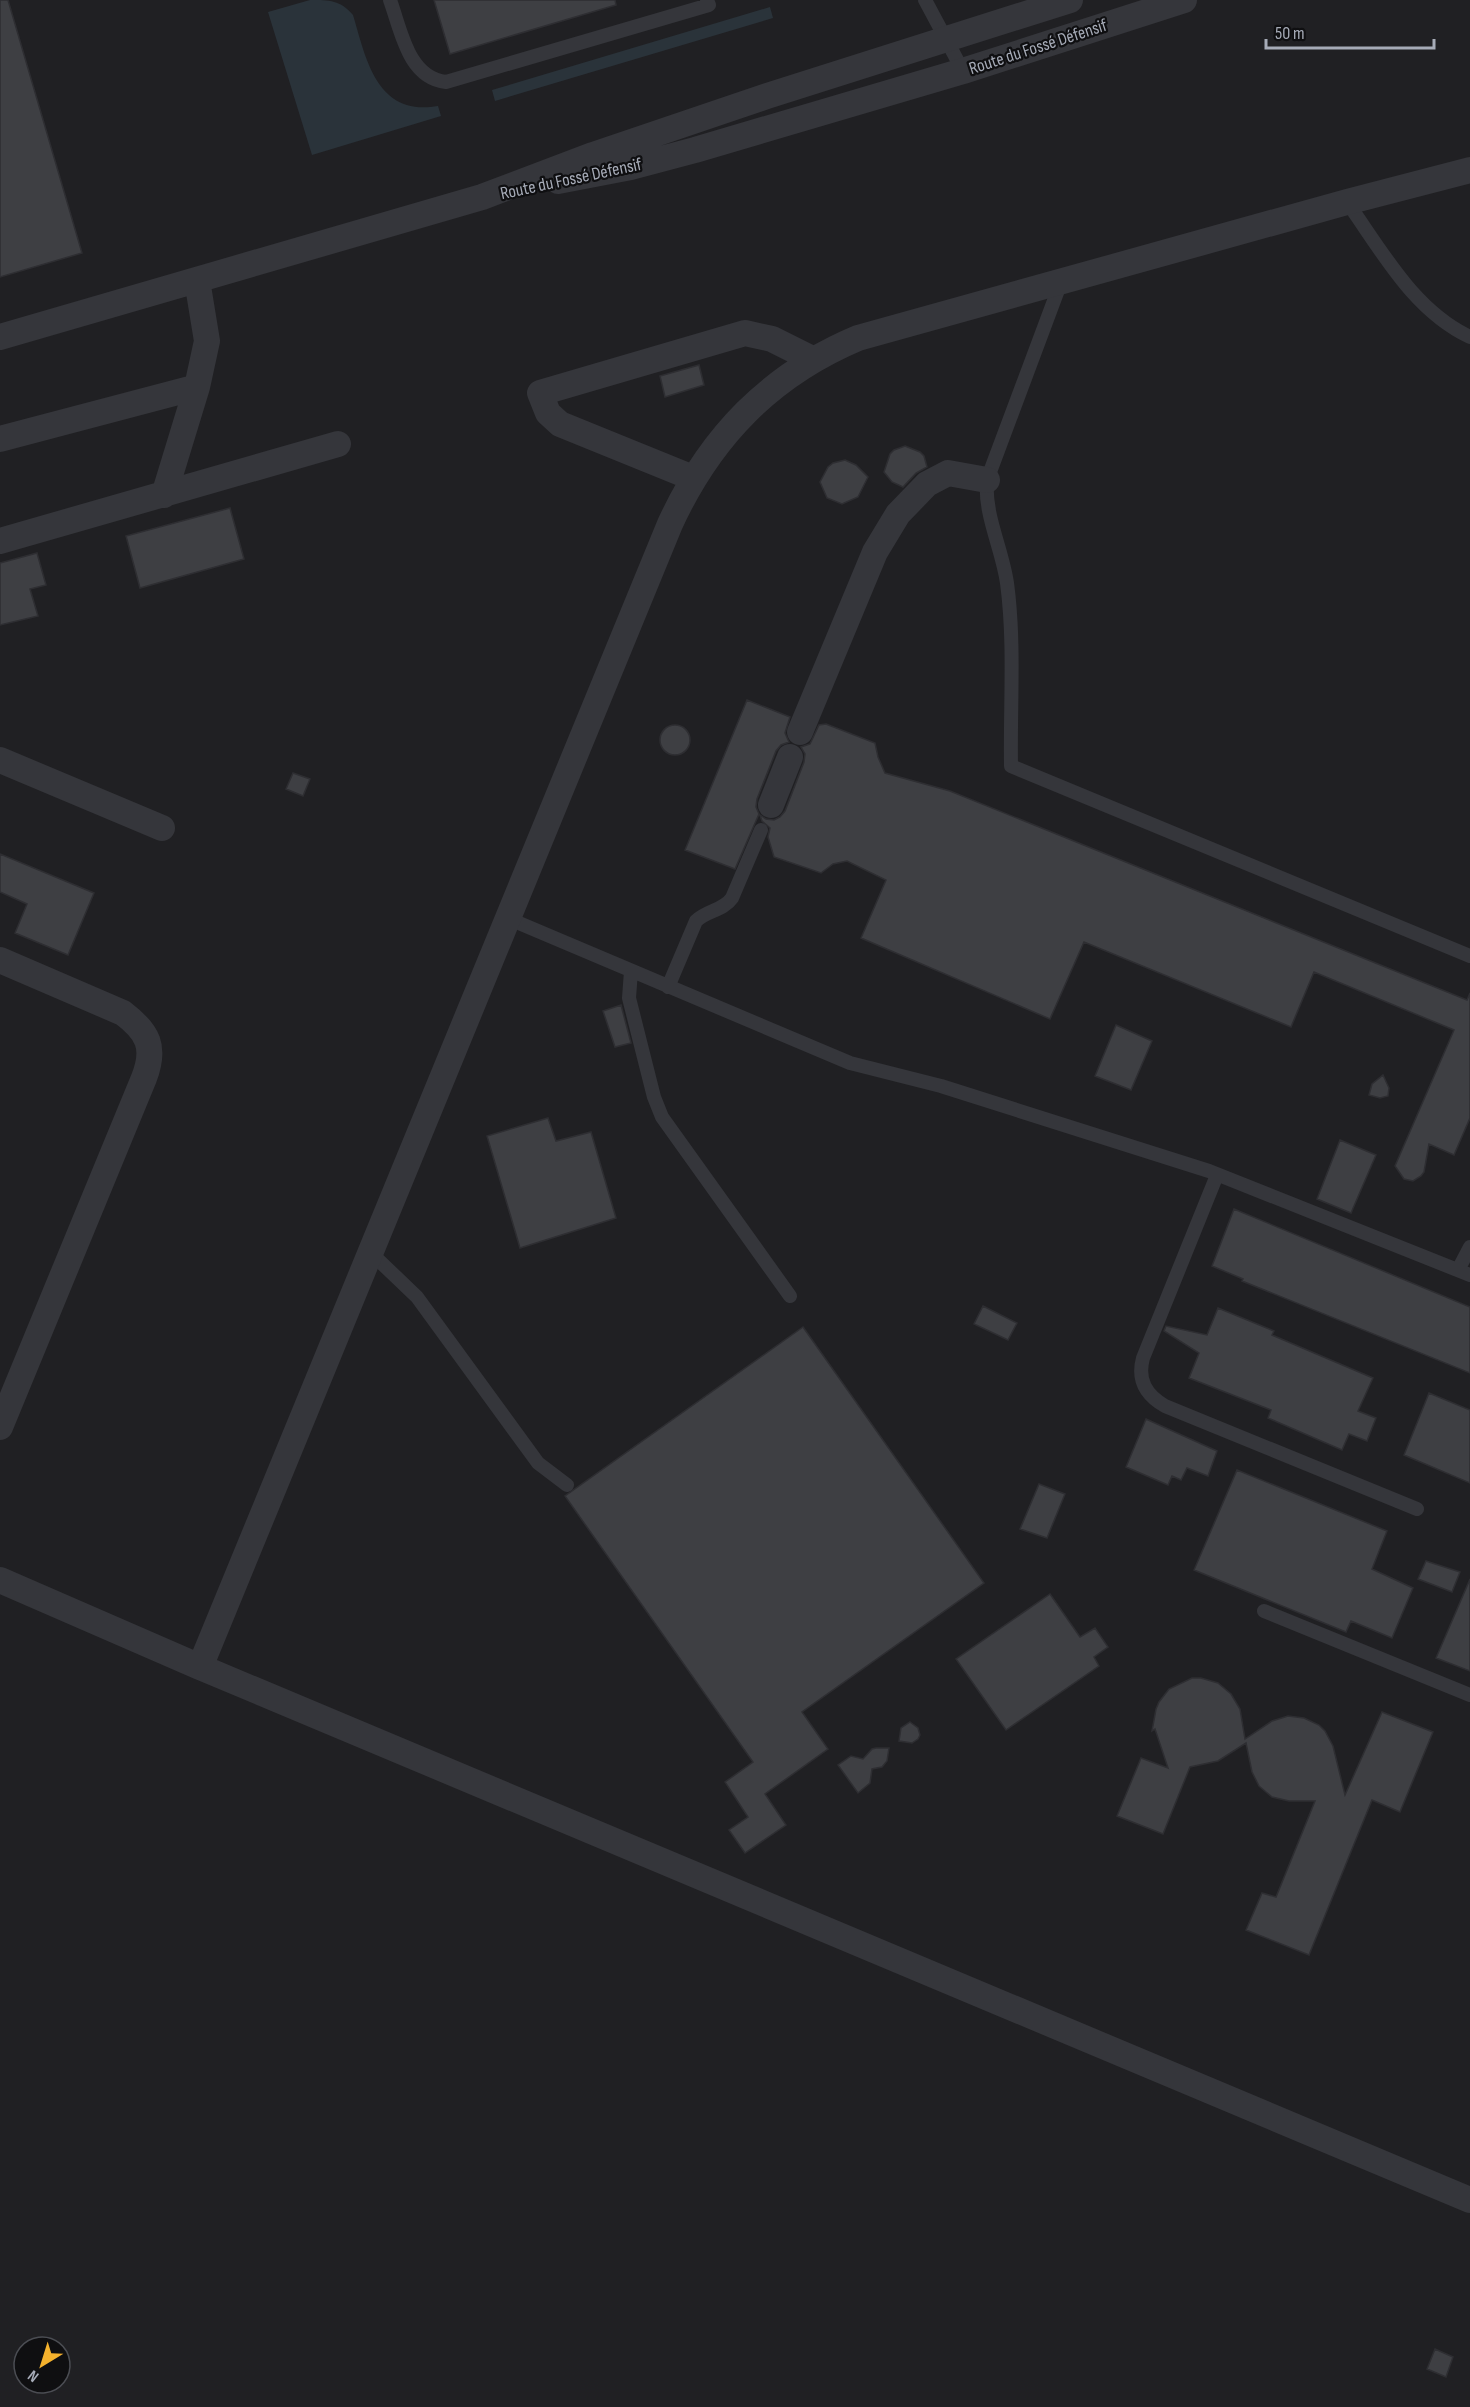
<svg xmlns="http://www.w3.org/2000/svg" width="1470" height="2407" viewBox="0 0 1470 2407" font-family="'Sofia Sans Condensed',sans-serif">
<style>
.built{fill:#202023;fill-rule:evenodd}
.water{fill:#2a333a}
.building{fill:#3e3f43;stroke:#2e2e32;stroke-width:1.5}
.lines{fill:none;stroke-linecap:round;stroke-linejoin:round}
.lane{stroke:#35363b;stroke-width:14}
.street{stroke:#35363b;stroke-width:26}
.labels{text-anchor:middle;dominant-baseline:central;stroke-width:4.5;stroke-linejoin:round;paint-order:stroke}
.street-label{font-size:18px;fill:#a6abb7;stroke:#0f0f11}
</style>
<rect width="100%" height="100%" fill="#141416"/>
<path class="built" d="M 0,0 L 1470,0 L 1470,2407 L 0,2407 ZM 24,2347 L 60,2347 L 60,2383 L 24,2383 Z"/>
<path class="water" d="M 310,0 C 330,0 340,0 353,15 C 366,58 376,117 438,106 L 441,116 L 312,155 L 268,12 Z
M 770,7 L 773,18 L 495,101 L 492,90 Z"/>
<path class="building" d="M 0,0 L 8,0 L 82,253 L 0,277 Z
M 434,0 L 615,0 L 616,5 L 450,54 Z
M 699,365 L 704,385 L 665,397 L 660,376 Z
M 905,446 L 920,452 L 924,456 L 927,467 L 916,473 L 903,487 L 892,482 L 884,472 L 890,454 L 894,450 Z
M 845,460 L 856,465 L 868,477 L 858,497 L 842,504 L 827,498 L 820,482 L 828,467 L 833,463 Z
M 230,508 L 244,559 L 140,588 L 126,536 Z
M 37,553 L 46,585 L 30,589 L 38,616 L 0,625 L 0,563 Z
M 747,700 L 790,717 L 785,733 L 789,742 L 781,745 L 776,751 L 757,799 L 756,807 L 759,814 L 735,869 L 685,850 Z
M 826,724 L 875,743 L 878,757 L 885,773 L 950,791 L 1467,1000 L 1470,993 L 1470,1118 L 1454,1155 L 1429,1144 L 1424,1172 L 1421,1176 L 1413,1181 L 1404,1179 L 1395,1166 L 1454,1030 L 1314,972 L 1291,1027 L 1084,942 L 1050,1019 L 861,938 L 886,880 L 847,861 L 833,864 L 821,873 L 774,857 L 768,837 L 770,828 L 762,821 L 760,815 L 766,819 L 774,820 L 780,817 L 785,811 L 804,762 L 805,754 L 801,747 L 810,744 L 819,725 Z
M660 740a15 15 0 1 1 30 0a15 15 0 1 1-30 0Z
M 293,773 L 310,779 L 303,796 L 286,789 Z
M 0,854 L 94,893 L 68,955 L 15,933 L 27,904 L 0,892 Z
M 621,1005 L 631,1043 L 615,1047 L 603,1011 Z
M 1116,1025 L 1152,1041 L 1131,1090 L 1095,1076 Z
M 1383,1075 L 1389,1088 L 1388,1096 L 1380,1098 L 1369,1095 L 1372,1084 Z
M 548,1118 L 556,1141 L 591,1132 L 616,1218 L 520,1248 L 487,1136 Z
M 1340,1140 L 1376,1155 L 1351,1213 L 1317,1199 Z
M 1234,1209 L 1470,1307 L 1470,1373 L 1242,1281 L 1243,1279 L 1212,1266 Z
M 983,1306 L 1017,1323 L 1008,1340 L 974,1324 Z
M 1218,1308 L 1274,1331 L 1272,1335 L 1373,1378 L 1358,1411 L 1376,1418 L 1367,1441 L 1349,1434 L 1342,1450 L 1268,1418 L 1271,1410 L 1189,1378 L 1199,1353 L 1164,1331 L 1166,1326 L 1207,1335 Z
M 803,1327 L 984,1583 L 802,1712 L 828,1749 L 765,1794 L 786,1825 L 745,1853 L 729,1830 L 748,1817 L 725,1782 L 753,1762 L 565,1496 Z
M 1429,1393 L 1470,1410 L 1470,1483 L 1404,1455 Z
M 1146,1419 L 1217,1451 L 1208,1476 L 1187,1468 L 1181,1480 L 1172,1476 L 1168,1485 L 1126,1467 Z
M 1237,1470 L 1387,1531 L 1372,1569 L 1413,1588 L 1392,1638 L 1351,1621 L 1346,1632 L 1194,1570 Z
M 1039,1484 L 1065,1494 L 1047,1538 L 1020,1529 Z
M 1426,1561 L 1460,1572 L 1452,1592 L 1418,1579 Z
M 1470,1579 L 1470,1671 L 1436,1658 Z
M 1050,1594 L 1080,1637 L 1095,1628 L 1108,1647 L 1094,1657 L 1099,1666 L 1006,1730 L 956,1659 Z
M 1192,1678 L 1201,1678 L 1218,1683 L 1231,1694 L 1240,1709 L 1245,1739 L 1272,1721 L 1288,1716 L 1304,1718 L 1319,1725 L 1325,1731 L 1333,1746 L 1345,1795 L 1382,1712 L 1433,1732 L 1400,1812 L 1372,1800 L 1309,1955 L 1246,1930 L 1262,1893 L 1276,1897 L 1315,1801 L 1289,1801 L 1272,1797 L 1266,1792 L 1259,1786 L 1252,1772 L 1246,1743 L 1218,1761 L 1190,1767 L 1163,1834 L 1117,1816 L 1141,1758 L 1168,1768 L 1155,1729 L 1152,1731 L 1156,1709 L 1159,1702 L 1169,1689 Z
M 910,1722 L 918,1728 L 920,1735 L 918,1739 L 912,1743 L 899,1741 L 901,1728 Z
M 876,1748 L 889,1748 L 887,1761 L 882,1767 L 872,1769 L 870,1783 L 858,1793 L 838,1765 L 851,1756 L 863,1759 L 872,1749 Z
M 1435,2349 L 1453,2357 L 1446,2377 L 1427,2369 Z"/>
<g class="lines">
<path class="lane" d="M 390,0 C 401,30 408,78 446,82 L 709,5 L 707,0
M 925,0 L 963,71
M 1347,202 C 1382,251 1413,310 1470,337
M 1061,282 L 987,480 C 984,515 1002,548 1007,583 C 1015,643 1010,705 1011,766 L 1470,956
M 507,918 L 850,1063 L 941,1086 L 1209,1171 L 1470,1275
M 631,971 L 629,998 L 654,1097 L 662,1117 L 790,1296
M 668,987 L 696,921 C 707,910 723,911 732,898 L 761,830
M 1217,1175 L 1143,1358 C 1137,1380 1146,1395 1165,1406 L 1417,1509
M 370,1252 L 417,1297 L 538,1463 L 567,1485
M 1458,1270 L 1470,1247
M 1264,1611 L 1470,1695"/>
<path class="street" d="M 1470,170 L 1347,202 L 858,338 C 770,375 710,437 670,524 L 200,1667 L 1470,2200
M 558,181 L 631,167 L 695,150 L 963,71 L 1184,0
M 0,337 L 482,197 L 593,155 L 767,96 L 1070,0
M 0,439 L 197,387 L 207,341 L 197,280
M 693,478 L 560,424 L 548,413 L 540,393 L 745,333 L 772,339 L 814,360
M 164,495 L 197,387
M 0,541 L 338,444
M 800,732 L 875,552 L 898,514 L 927,484 L 948,473 L 987,480
M 0,760 L 162,828
M 771,805 L 790,757
M 0,960 L 123,1013 C 148,1032 156,1047 144,1078 L 0,1427
M 0,1580 L 200,1667"/>
</g>
<g class="labels">
<g class="street-label">
<text transform="translate(1038 47) rotate(-18)">Route du Fossé Défensif</text>
<text transform="translate(571 179) rotate(-12)">Route du Fossé Défensif</text>
</g>
</g>
<g transform="translate(42 2365) rotate(218)"><circle r="28" fill="#0f0f11" stroke="#4b4d53" stroke-width="1.5"/>
<path d="M0-4.5L10 22L0 15L-10 22Z" fill="#f5b22d"/>
<text y="-9" font-size="16" font-weight="bold" text-anchor="middle" fill="#a6abb7">N</text>
</g>
<path d="M1266 39v9h168v-9" fill="none" stroke="#a6abb7" stroke-width="3"/>
<text x="1275" y="39" font-size="18" fill="#a6abb7" stroke="#0f0f11" stroke-width="4.5" paint-order="stroke">50 m</text>
</svg>
